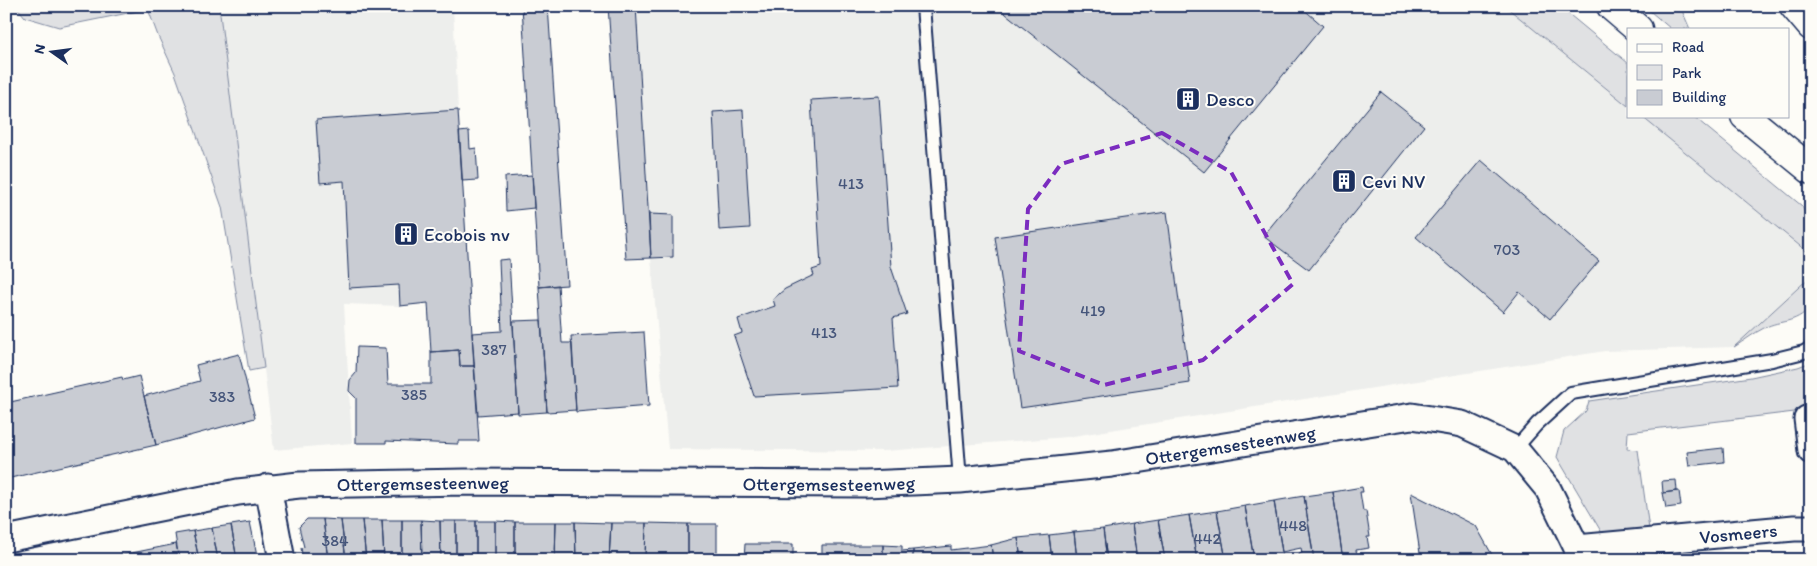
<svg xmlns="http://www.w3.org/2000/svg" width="1817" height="566" viewBox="0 0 1817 566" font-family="Itim,sans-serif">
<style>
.built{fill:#edeeec}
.green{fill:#e0e1e3;stroke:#7e88a0}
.building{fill:#c9ccd3;stroke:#1b2f5e}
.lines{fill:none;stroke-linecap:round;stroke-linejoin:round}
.service-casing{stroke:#1b2f5e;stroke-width:16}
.minor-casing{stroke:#1b2f5e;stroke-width:29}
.motorway-casing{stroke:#1b2f5e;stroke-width:31}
.service{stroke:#fdfcf7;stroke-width:12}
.minor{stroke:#fdfcf7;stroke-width:25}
.motorway{stroke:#fdfcf7;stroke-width:28}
.marked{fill:none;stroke:#7b2cbf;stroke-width:4;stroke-dasharray:10 6;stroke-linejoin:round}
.labels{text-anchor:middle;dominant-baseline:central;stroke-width:4;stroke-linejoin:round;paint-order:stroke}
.number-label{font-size:16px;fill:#46567b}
.poi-label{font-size:19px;fill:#1b2f5e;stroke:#fdfcf7;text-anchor:start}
.street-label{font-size:19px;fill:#1b2f5e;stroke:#fdfcf7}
</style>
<rect width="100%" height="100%" fill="#fdfcf7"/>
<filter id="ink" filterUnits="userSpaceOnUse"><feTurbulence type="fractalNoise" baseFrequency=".02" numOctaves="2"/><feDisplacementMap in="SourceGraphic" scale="10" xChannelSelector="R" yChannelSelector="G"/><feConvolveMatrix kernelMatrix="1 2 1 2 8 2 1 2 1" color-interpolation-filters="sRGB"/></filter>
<g filter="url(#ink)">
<path class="built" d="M 219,6 L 453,6 L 458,110 L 474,366 L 460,366 L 428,303 L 400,306 L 344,304 L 352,443 L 274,450 Z
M 636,6 L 1505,6 L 1628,106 L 1628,116 L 1641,116 L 1811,255 L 1811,276 L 1734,347 L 1605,351 L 1067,437 L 885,451 L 668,449 L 651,258 Z"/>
<path class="green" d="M 16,6 L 219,6 L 264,368 L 249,371 L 222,207 L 175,73 L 158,36 L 148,9 L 59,27 L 25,17 Z
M 1505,6 L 1559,6 L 1628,63 L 1628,106 Z
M 1644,6 L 1680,6 L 1690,29 L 1671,29 Z
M 1641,116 L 1693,116 L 1802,206 L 1811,226 L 1811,255 Z
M 1811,276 L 1811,307 C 1793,325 1782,319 1764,328 C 1754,333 1744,341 1734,347 Z
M 1811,362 L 1811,410 L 1628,432 L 1627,449 L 1638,450 L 1649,529 L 1602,533 L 1557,457 L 1564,431 L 1586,411 L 1589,401 L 1751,377 L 1798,367 Z"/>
<path class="building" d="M 522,6 L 548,6 L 567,285 L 539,287 Z
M 608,6 L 636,6 L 651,258 L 626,259 Z
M 996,6 L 1300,6 L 1323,26 L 1204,172 Z
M 1381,92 L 1424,126 L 1309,270 L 1263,236 Z
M 879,96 L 891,267 L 907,314 L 893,318 L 898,388 L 754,396 L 734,336 L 742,333 L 738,319 L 775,306 L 773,299 L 785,289 L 814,275 L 812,270 L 821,267 L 811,100 Z
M 458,110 L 474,366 L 460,366 L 459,350 L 431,352 L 428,303 L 400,306 L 399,285 L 349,288 L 344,181 L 320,183 L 316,120 Z
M 743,110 L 750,228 L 719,230 L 713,112 Z
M 469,131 L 470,149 L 476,148 L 478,180 L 462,181 L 459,132 Z
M 1481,160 L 1599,261 L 1550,319 L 1519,292 L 1503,312 L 1416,237 Z
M 532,175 L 534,208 L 506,211 L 505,177 Z
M 1167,212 L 1190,383 L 1020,408 L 995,237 Z
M 649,214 L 673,215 L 673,257 L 651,258 Z
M 509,259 L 518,412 L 478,415 L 472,333 L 502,331 L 499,260 Z
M 558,285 L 562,343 L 572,343 L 576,410 L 547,412 L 539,287 Z
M 541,320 L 547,412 L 518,414 L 513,321 Z
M 644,332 L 649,406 L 576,412 L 571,336 Z
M 357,347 L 386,348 L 388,384 L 431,384 L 431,352 L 459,350 L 460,366 L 474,366 L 479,441 L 458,441 L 458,444 L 386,441 L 386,443 L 356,443 L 356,398 L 349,391 L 350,380 L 356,373 Z
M 239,354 L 255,418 L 156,445 L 144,396 L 200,381 L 196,365 Z
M 139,376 L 156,445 L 6,479 L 6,403 L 122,377 L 123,380 Z
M 1723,448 L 1724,462 L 1689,466 L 1687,452 Z
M 1676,480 L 1677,491 L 1663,493 L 1662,481 Z
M 1362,487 L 1363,492 L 1360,492 L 1363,511 L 1366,511 L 1370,537 L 1367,537 L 1369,548 L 1356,550 L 1358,560 L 1343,560 L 1333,492 Z
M 1677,491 L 1679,491 L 1681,506 L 1666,508 L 1663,493 Z
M 1333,492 L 1343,560 L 1314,560 L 1304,496 Z
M 1411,493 L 1476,526 L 1495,560 L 1421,560 Z
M 1304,496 L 1314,560 L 1300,560 L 1299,554 L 1302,553 L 1301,548 L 1282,552 L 1274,501 Z
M 1274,501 L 1282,552 L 1282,560 L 1254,560 L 1245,506 Z
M 1245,506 L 1254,560 L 1226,560 L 1217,511 Z
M 1217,511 L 1226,560 L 1197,560 L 1189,515 Z
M 1189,515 L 1197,560 L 1165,560 L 1158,520 Z
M 307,519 L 323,519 L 328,560 L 303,560 L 301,548 L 304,547 L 299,527 Z
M 323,519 L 341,520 L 346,560 L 328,560 Z
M 341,520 L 362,520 L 366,560 L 346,560 Z
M 362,520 L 382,520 L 384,560 L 366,560 Z
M 382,520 L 402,520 L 402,560 L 384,560 Z
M 402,520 L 421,520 L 422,560 L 402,560 Z
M 421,520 L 440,521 L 441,560 L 422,560 Z
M 1158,520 L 1165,560 L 1137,560 L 1132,524 Z
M 440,521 L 456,521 L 456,560 L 441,560 Z
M 456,521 L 476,521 L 476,560 L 456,560 Z
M 476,521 L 495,521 L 495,560 L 476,560 Z
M 495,521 L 515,522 L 515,560 L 495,560 Z
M 250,522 L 258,560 L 237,560 L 231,525 Z
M 515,522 L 556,522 L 555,560 L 515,560 Z
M 556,522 L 575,522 L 576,560 L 555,560 Z
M 575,522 L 611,523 L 609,560 L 576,560 Z
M 611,523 L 646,523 L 645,560 L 609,560 Z
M 646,523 L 688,524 L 688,560 L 645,560 Z
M 688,524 L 717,524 L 717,560 L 688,560 Z
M 1132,524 L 1137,560 L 1107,560 L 1103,529 Z
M 231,525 L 237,560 L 218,560 L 212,528 Z
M 212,528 L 218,560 L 199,560 L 193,531 Z
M 1103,529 L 1107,560 L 1077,560 L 1074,532 Z
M 193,531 L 199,560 L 179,560 L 175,534 Z
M 1074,532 L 1077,560 L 1052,560 L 1049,535 Z
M 1049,535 L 1052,560 L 1021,560 L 1018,538 Z
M 1018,538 L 1021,560 L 993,560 L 991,545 Z
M 176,544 L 179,560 L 112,560 L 112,557 Z
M 745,544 L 793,544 L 793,560 L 744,560 Z
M 822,545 L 883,545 L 883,560 L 822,560 Z
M 883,545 L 902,546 L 902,551 L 913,550 L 913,560 L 883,560 Z
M 991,545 L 993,560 L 913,560 L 913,550 L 951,546 L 951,550 Z"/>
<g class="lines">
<defs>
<path id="service" d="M 923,6 L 960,480
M 1515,449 L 1537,424 L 1571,393 L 1772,360 L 1804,352 L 1811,348"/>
<g id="minor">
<path d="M 1807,419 L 1811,451"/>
<path d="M 268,487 L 282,560"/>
<path id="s1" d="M 6,539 L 238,492 L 299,485 L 465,482 L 865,484 L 960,480 L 1112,464 L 1412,416 L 1462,424 L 1515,449 L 1548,489 L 1577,548 L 1578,560"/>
<path id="s2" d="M 1577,548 L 1794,528 L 1811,528"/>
</g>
<path id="motorway" d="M 1611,6 L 1638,29
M 1794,6 L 1811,26
M 1745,116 L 1811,170"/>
</defs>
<use href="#service" class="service-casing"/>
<use href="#minor" class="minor-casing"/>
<use href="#motorway" class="motorway-casing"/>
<use href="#service" class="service"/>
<use href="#minor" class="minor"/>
<use href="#motorway" class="motorway"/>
</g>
</g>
<path class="marked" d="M 1162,133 L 1231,172 L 1293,284 L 1203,360 L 1104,385 L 1019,351 L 1028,209 L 1061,164 Z"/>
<defs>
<symbol id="building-square" viewBox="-11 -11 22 22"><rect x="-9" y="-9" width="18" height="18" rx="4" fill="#1b2f5e" stroke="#fdfcf7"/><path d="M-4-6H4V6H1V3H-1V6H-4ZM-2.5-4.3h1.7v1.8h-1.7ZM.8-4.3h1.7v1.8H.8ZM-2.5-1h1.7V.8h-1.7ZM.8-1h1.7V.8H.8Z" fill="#fff"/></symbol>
</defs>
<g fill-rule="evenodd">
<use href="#building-square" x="1174" y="85" width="28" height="28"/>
<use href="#building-square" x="1330" y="167" width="28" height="28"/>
<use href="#building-square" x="392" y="220" width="28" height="28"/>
</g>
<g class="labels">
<g class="number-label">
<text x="851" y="183">413</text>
<text x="1507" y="249">703</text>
<text x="1093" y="310">419</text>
<text x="824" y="332">413</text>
<text x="494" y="349">387</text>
<text x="414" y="394">385</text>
<text x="222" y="396">383</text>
<text x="1293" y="525">448</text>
<text x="1207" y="538">442</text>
<text x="335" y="540">384</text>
</g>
<g class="poi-label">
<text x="1206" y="99">Desco</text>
<text x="1362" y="181">Cevi NV</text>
<text x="424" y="234">Ecobois nv</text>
</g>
<g class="street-label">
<text stroke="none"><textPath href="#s1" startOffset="1232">Ottergemsesteenweg</textPath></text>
<text stroke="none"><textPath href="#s1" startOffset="828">Ottergemsesteenweg</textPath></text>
<text stroke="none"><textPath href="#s1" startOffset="422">Ottergemsesteenweg</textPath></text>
<text stroke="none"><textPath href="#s2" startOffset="162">Vosmeers</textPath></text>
</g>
</g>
<rect width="1817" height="566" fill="none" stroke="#fdfcf7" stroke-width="25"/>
<rect x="12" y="12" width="1792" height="541" fill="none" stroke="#1b2f5e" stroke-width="2" filter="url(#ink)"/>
<rect x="1627" y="28" width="162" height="90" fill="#fdfcf7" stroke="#a3aaba"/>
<rect x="1637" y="44" width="25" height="8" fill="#fdfcf7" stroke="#a3aaba"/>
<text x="1672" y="52" font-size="15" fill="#1b2f5e">Road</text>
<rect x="1637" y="65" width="25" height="15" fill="#e0e1e3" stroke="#a3aaba"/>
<text x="1672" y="78" font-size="15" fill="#1b2f5e">Park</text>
<rect x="1637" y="90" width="25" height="15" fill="#c9ccd3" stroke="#a3aaba"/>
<text x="1672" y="102" font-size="15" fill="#1b2f5e">Building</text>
<g transform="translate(52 52) rotate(284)" stroke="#fdfcf7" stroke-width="4" paint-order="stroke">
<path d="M0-4L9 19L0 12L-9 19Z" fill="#1b2f5e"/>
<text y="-8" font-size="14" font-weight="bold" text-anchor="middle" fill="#1b2f5e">N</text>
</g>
</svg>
